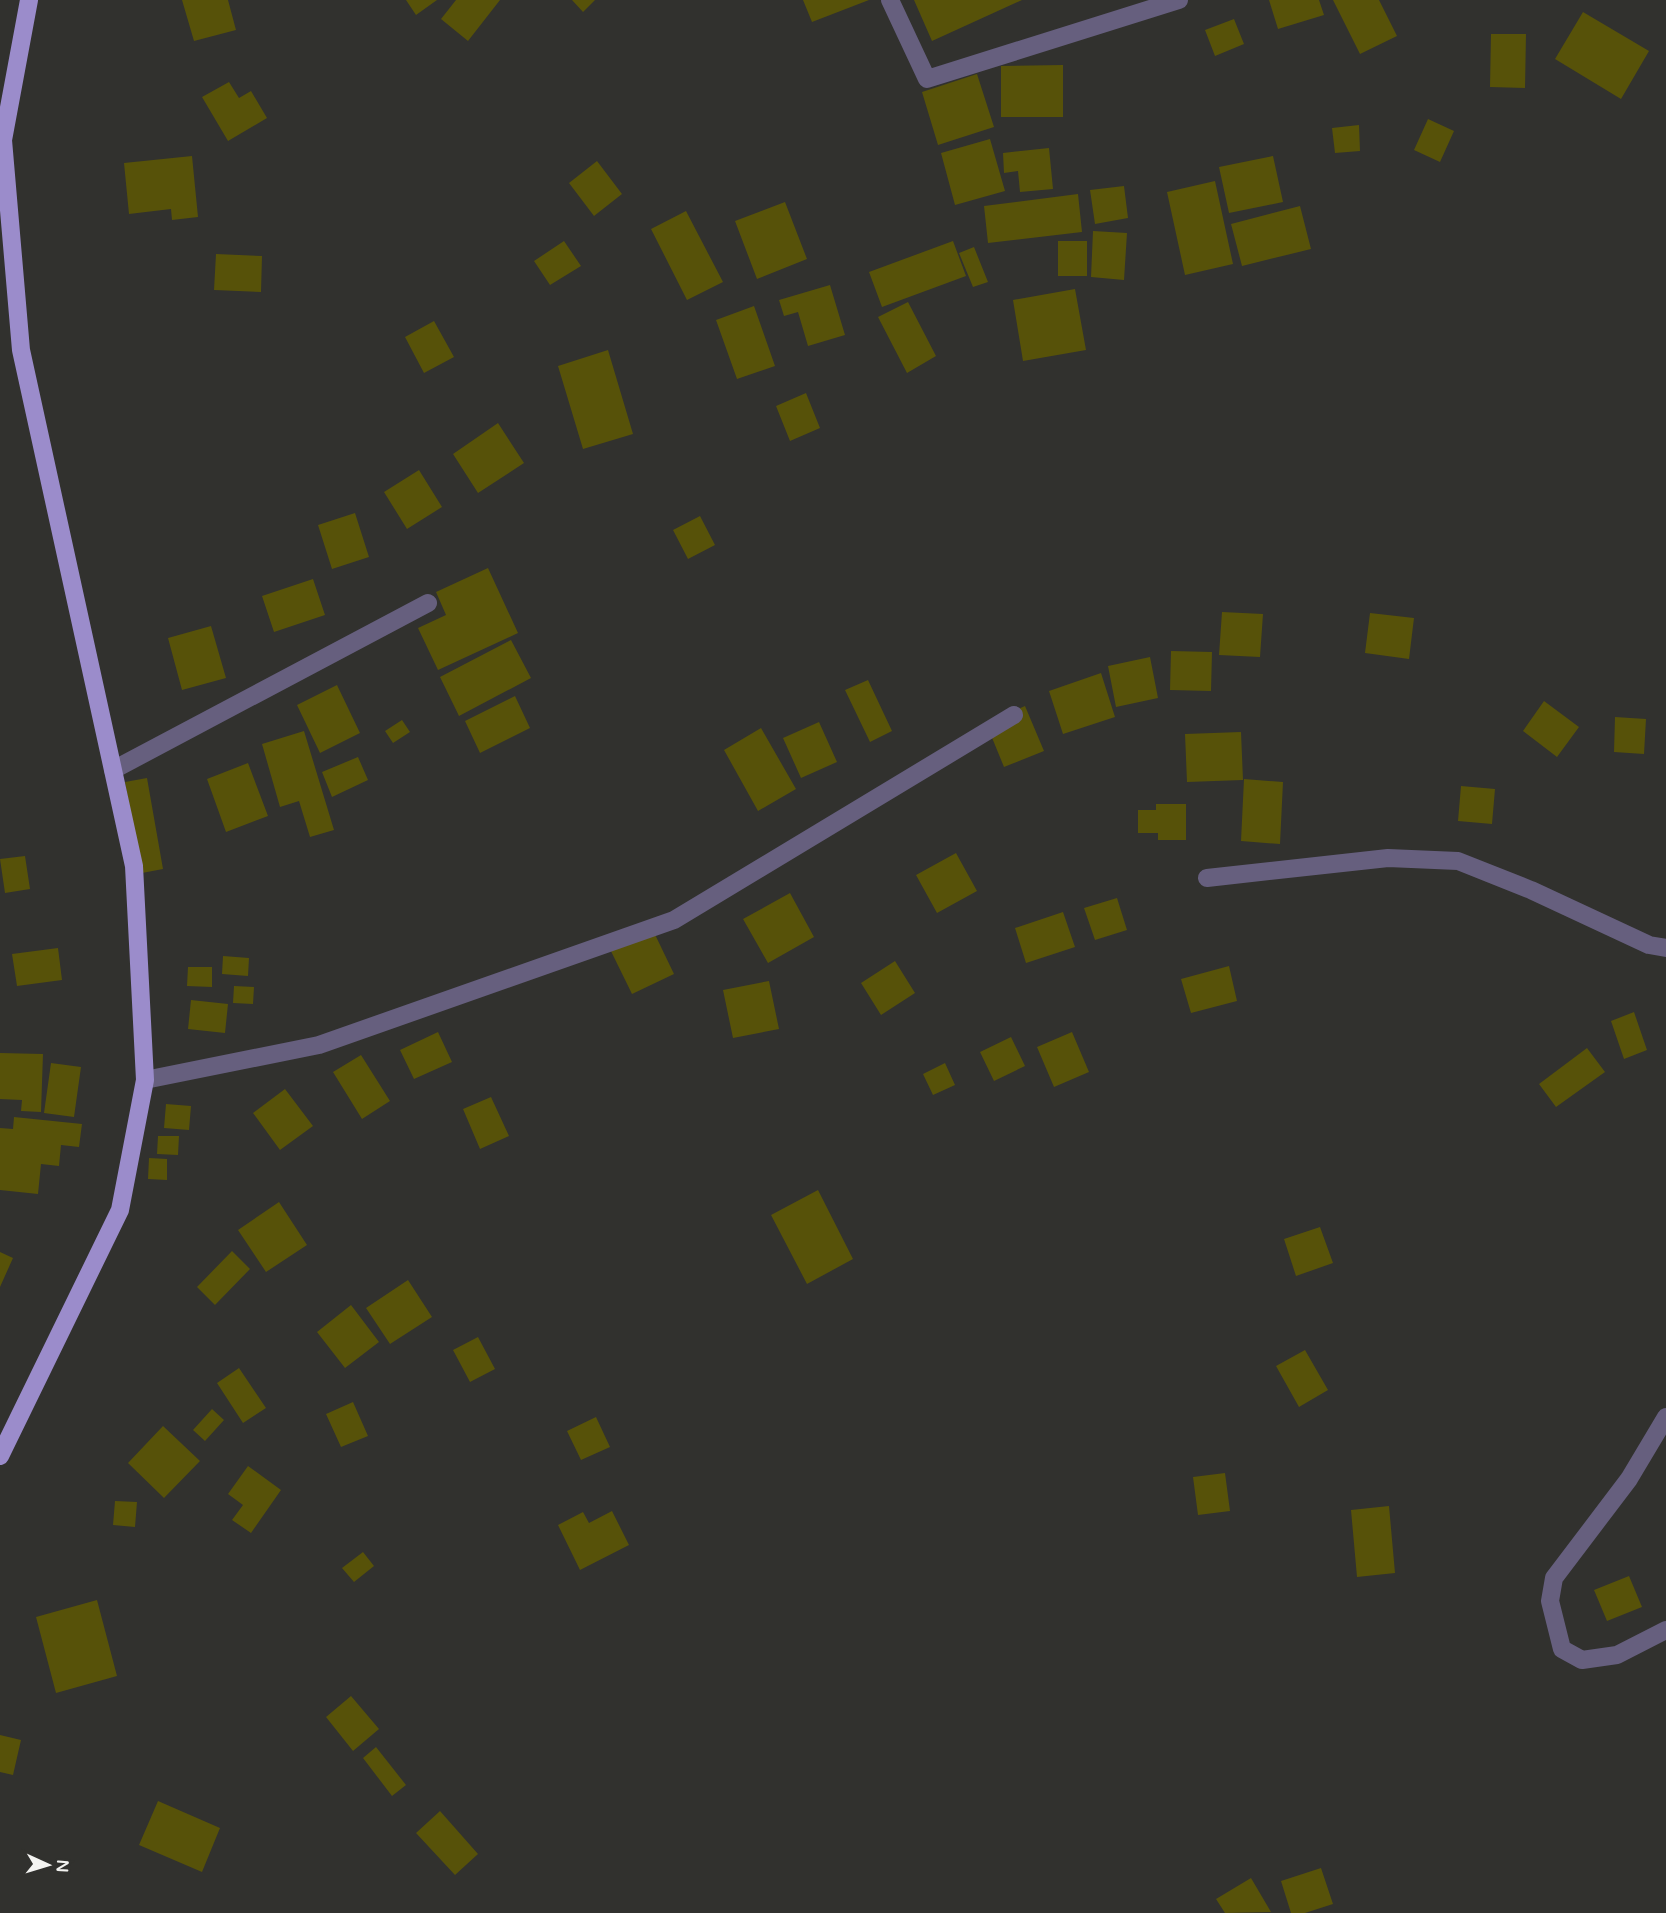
<svg xmlns="http://www.w3.org/2000/svg" width="1666" height="1913" viewBox="0 0 1666 1913" font-family="'Varela Round',sans-serif">
<style>
.building{fill:#575209}
.lines{fill:none;stroke-linecap:round;stroke-linejoin:round}
.minor{stroke:#665f7e;stroke-width:18}
.major{stroke:#9b8ccb;stroke-width:18}
</style>
<rect width="100%" height="100%" fill="#31312e"/>
<path class="building" d="M 182,0 L 228,0 L 236,30 L 194,41 Z
M 406,0 L 437,0 L 416,15 Z
M 456,0 L 500,0 L 468,41 L 441,19 Z
M 572,0 L 595,0 L 583,12 Z
M 803,0 L 869,0 L 812,22 Z
M 914,0 L 1022,0 L 932,41 Z
M 1269,0 L 1319,0 L 1324,15 L 1278,29 Z
M 1333,0 L 1379,0 L 1397,36 L 1360,54 Z
M 1583,12 L 1649,51 L 1621,99 L 1555,59 Z
M 1234,19 L 1244,44 L 1215,56 L 1205,30 Z
M 1491,34 L 1526,34 L 1525,88 L 1490,87 Z
M 1063,65 L 1063,117 L 1001,117 L 1001,66 Z
M 977,74 L 994,127 L 938,145 L 922,92 Z
M 229,82 L 239,98 L 251,91 L 267,118 L 228,141 L 202,97 Z
M 1428,119 L 1454,131 L 1440,162 L 1414,150 Z
M 1359,125 L 1360,151 L 1335,153 L 1332,128 Z
M 990,139 L 1005,191 L 955,205 L 941,153 Z
M 1049,148 L 1053,189 L 1020,192 L 1018,171 L 1004,173 L 1003,153 Z
M 192,156 L 198,217 L 172,220 L 171,209 L 129,214 L 124,163 Z
M 1273,156 L 1283,202 L 1229,213 L 1219,167 Z
M 597,161 L 622,194 L 594,216 L 569,183 Z
M 1215,181 L 1233,264 L 1185,275 L 1167,192 Z
M 1124,186 L 1128,218 L 1095,224 L 1090,190 Z
M 1078,194 L 1082,232 L 988,243 L 984,206 Z
M 785,202 L 807,259 L 757,279 L 735,221 Z
M 1300,206 L 1311,249 L 1242,266 L 1231,224 Z
M 686,211 L 723,282 L 687,300 L 651,229 Z
M 1093,231 L 1127,233 L 1124,280 L 1091,277 Z
M 564,241 L 581,266 L 550,285 L 534,261 Z
M 953,241 L 966,276 L 882,307 L 869,272 Z
M 1058,241 L 1087,241 L 1087,276 L 1058,276 Z
M 974,247 L 988,282 L 973,287 L 959,253 Z
M 216,254 L 262,256 L 261,292 L 214,290 Z
M 830,285 L 845,335 L 808,346 L 798,312 L 784,316 L 779,300 Z
M 1075,289 L 1086,350 L 1023,361 L 1013,300 Z
M 908,302 L 936,356 L 907,373 L 878,317 Z
M 754,306 L 775,366 L 737,379 L 716,320 Z
M 434,321 L 454,357 L 424,373 L 405,337 Z
M 608,350 L 633,434 L 583,449 L 558,366 Z
M 806,393 L 820,428 L 790,441 L 776,406 Z
M 498,423 L 524,463 L 478,493 L 453,454 Z
M 419,470 L 442,507 L 407,529 L 384,492 Z
M 355,513 L 369,557 L 332,569 L 318,525 Z
M 700,516 L 715,545 L 688,559 L 673,530 Z
M 488,568 L 518,633 L 438,670 L 418,628 L 446,615 L 436,592 Z
M 313,579 L 325,615 L 274,632 L 262,596 Z
M 1222,612 L 1263,614 L 1260,657 L 1219,655 Z
M 1370,613 L 1414,618 L 1409,659 L 1365,653 Z
M 211,626 L 226,678 L 182,690 L 168,638 Z
M 511,640 L 531,678 L 459,716 L 440,677 Z
M 1171,651 L 1212,652 L 1211,691 L 1170,690 Z
M 1150,657 L 1158,698 L 1116,707 L 1108,666 Z
M 1101,673 L 1115,717 L 1063,734 L 1049,691 Z
M 868,680 L 892,731 L 870,742 L 845,690 Z
M 337,685 L 360,733 L 320,753 L 297,705 Z
M 515,696 L 530,728 L 480,753 L 465,721 Z
M 1544,701 L 1579,727 L 1557,757 L 1523,731 Z
M 1025,706 L 1044,751 L 1004,767 L 986,723 Z
M 1615,717 L 1646,719 L 1644,754 L 1614,752 Z
M 402,720 L 410,732 L 393,743 L 385,731 Z
M 819,722 L 837,762 L 801,778 L 783,738 Z
M 761,728 L 796,789 L 758,811 L 724,750 Z
M 304,731 L 334,830 L 310,837 L 299,801 L 280,807 L 262,744 Z
M 1241,732 L 1243,780 L 1187,782 L 1185,734 Z
M 358,757 L 368,780 L 332,797 L 322,772 Z
M 248,763 L 268,816 L 226,832 L 207,779 Z
M 147,778 L 163,869 L 142,873 L 125,782 Z
M 1244,779 L 1283,782 L 1280,844 L 1241,841 Z
M 1461,786 L 1495,789 L 1492,824 L 1458,821 Z
M 1156,804 L 1186,804 L 1186,840 L 1158,840 L 1158,833 L 1138,833 L 1138,810 L 1156,810 Z
M 956,853 L 977,891 L 937,913 L 916,875 Z
M 25,856 L 30,889 L 5,893 L 0,859 Z
M 790,893 L 814,937 L 768,963 L 743,919 Z
M 1117,898 L 1127,930 L 1095,940 L 1084,908 Z
M 1063,912 L 1075,947 L 1026,963 L 1015,928 Z
M 649,922 L 674,974 L 632,994 L 607,943 Z
M 58,948 L 62,980 L 17,986 L 12,954 Z
M 223,956 L 249,958 L 248,976 L 222,974 Z
M 895,961 L 915,993 L 881,1015 L 861,983 Z
M 1229,966 L 1237,1001 L 1191,1013 L 1181,979 Z
M 188,967 L 212,967 L 212,987 L 187,986 Z
M 769,981 L 779,1029 L 733,1038 L 723,990 Z
M 234,986 L 254,987 L 253,1004 L 233,1003 Z
M 191,1000 L 228,1004 L 225,1033 L 188,1029 Z
M 1634,1012 L 1647,1050 L 1624,1059 L 1611,1021 Z
M 438,1032 L 452,1062 L 414,1079 L 400,1050 Z
M 1072,1032 L 1089,1072 L 1054,1087 L 1037,1047 Z
M 1011,1037 L 1025,1066 L 994,1081 L 980,1052 Z
M 1587,1048 L 1605,1072 L 1556,1107 L 1539,1084 Z
M 0,1053 L 43,1054 L 41,1112 L 21,1111 L 22,1100 L 0,1099 Z
M 361,1055 L 390,1101 L 362,1119 L 333,1072 Z
M 51,1063 L 81,1067 L 74,1117 L 44,1113 Z
M 945,1063 L 955,1085 L 933,1095 L 923,1074 Z
M 285,1089 L 313,1126 L 280,1150 L 253,1113 Z
M 491,1097 L 509,1136 L 480,1149 L 463,1109 Z
M 166,1104 L 191,1106 L 189,1130 L 164,1128 Z
M 14,1117 L 82,1124 L 79,1147 L 61,1145 L 59,1166 L 41,1164 L 38,1194 L 0,1190 L 0,1128 L 13,1129 Z
M 158,1136 L 179,1136 L 178,1155 L 157,1154 Z
M 149,1158 L 167,1159 L 167,1180 L 148,1179 Z
M 818,1190 L 853,1259 L 807,1284 L 771,1215 Z
M 279,1202 L 307,1245 L 266,1272 L 238,1230 Z
M 1320,1227 L 1333,1263 L 1296,1276 L 1284,1239 Z
M 232,1251 L 250,1269 L 215,1305 L 197,1287 Z
M 0,1252 L 13,1258 L 0,1287 Z
M 408,1280 L 432,1317 L 390,1344 L 366,1308 Z
M 351,1305 L 379,1342 L 345,1368 L 317,1332 Z
M 478,1337 L 495,1369 L 470,1382 L 453,1350 Z
M 1305,1350 L 1328,1390 L 1299,1407 L 1276,1366 Z
M 239,1368 L 266,1408 L 243,1423 L 217,1383 Z
M 353,1402 L 368,1436 L 341,1447 L 326,1414 Z
M 212,1409 L 224,1420 L 205,1441 L 193,1430 Z
M 596,1417 L 610,1447 L 581,1460 L 567,1431 Z
M 163,1426 L 200,1461 L 164,1498 L 128,1463 Z
M 248,1466 L 281,1490 L 251,1533 L 232,1520 L 243,1505 L 228,1494 Z
M 1225,1473 L 1230,1511 L 1198,1515 L 1193,1477 Z
M 115,1501 L 137,1502 L 135,1527 L 113,1525 Z
M 1389,1506 L 1395,1573 L 1357,1577 L 1351,1510 Z
M 612,1511 L 629,1545 L 580,1570 L 558,1525 L 583,1512 L 589,1523 Z
M 363,1552 L 374,1566 L 354,1582 L 342,1568 Z
M 1629,1576 L 1642,1607 L 1607,1621 L 1594,1590 Z
M 97,1600 L 117,1676 L 56,1693 L 36,1617 Z
M 351,1696 L 379,1729 L 353,1751 L 326,1717 Z
M 0,1735 L 21,1740 L 13,1775 L 0,1772 Z
M 376,1747 L 406,1785 L 392,1796 L 363,1758 Z
M 158,1801 L 220,1828 L 202,1872 L 139,1845 Z
M 440,1811 L 478,1854 L 455,1875 L 416,1833 Z
M 1321,1868 L 1333,1904 L 1305,1913 L 1291,1913 L 1281,1881 Z
M 1251,1878 L 1271,1912 L 1225,1913 L 1216,1899 Z"/>
<g class="lines">
<path class="minor" d="M 890,0 L 927,79 L 1179,0
M 113,770 L 428,603
M 1207,878 L 1388,858 L 1458,861 L 1531,890 L 1649,945 L 1666,948
M 145,1080 L 319,1045 L 674,920 L 1014,715
M 1666,1417 L 1629,1479 L 1554,1578 L 1550,1601 L 1562,1649 L 1582,1660 L 1617,1655 L 1666,1630"/>
<path class="major" d="M 0,1456 L 120,1210 L 145,1080 L 134,866 L 21,350 L 3,140 L 29,0"/>
</g>
<g transform="translate(48 1865) rotate(94)" stroke="#31312e" stroke-width="4.5" paint-order="stroke">
<path d="M0-4.5L10 22L0 15L-10 22Z" fill="#f3f3f1"/>
<text y="-9" font-size="16" font-weight="bold" text-anchor="middle" fill="#f3f3f1">N</text>
</g>
</svg>
